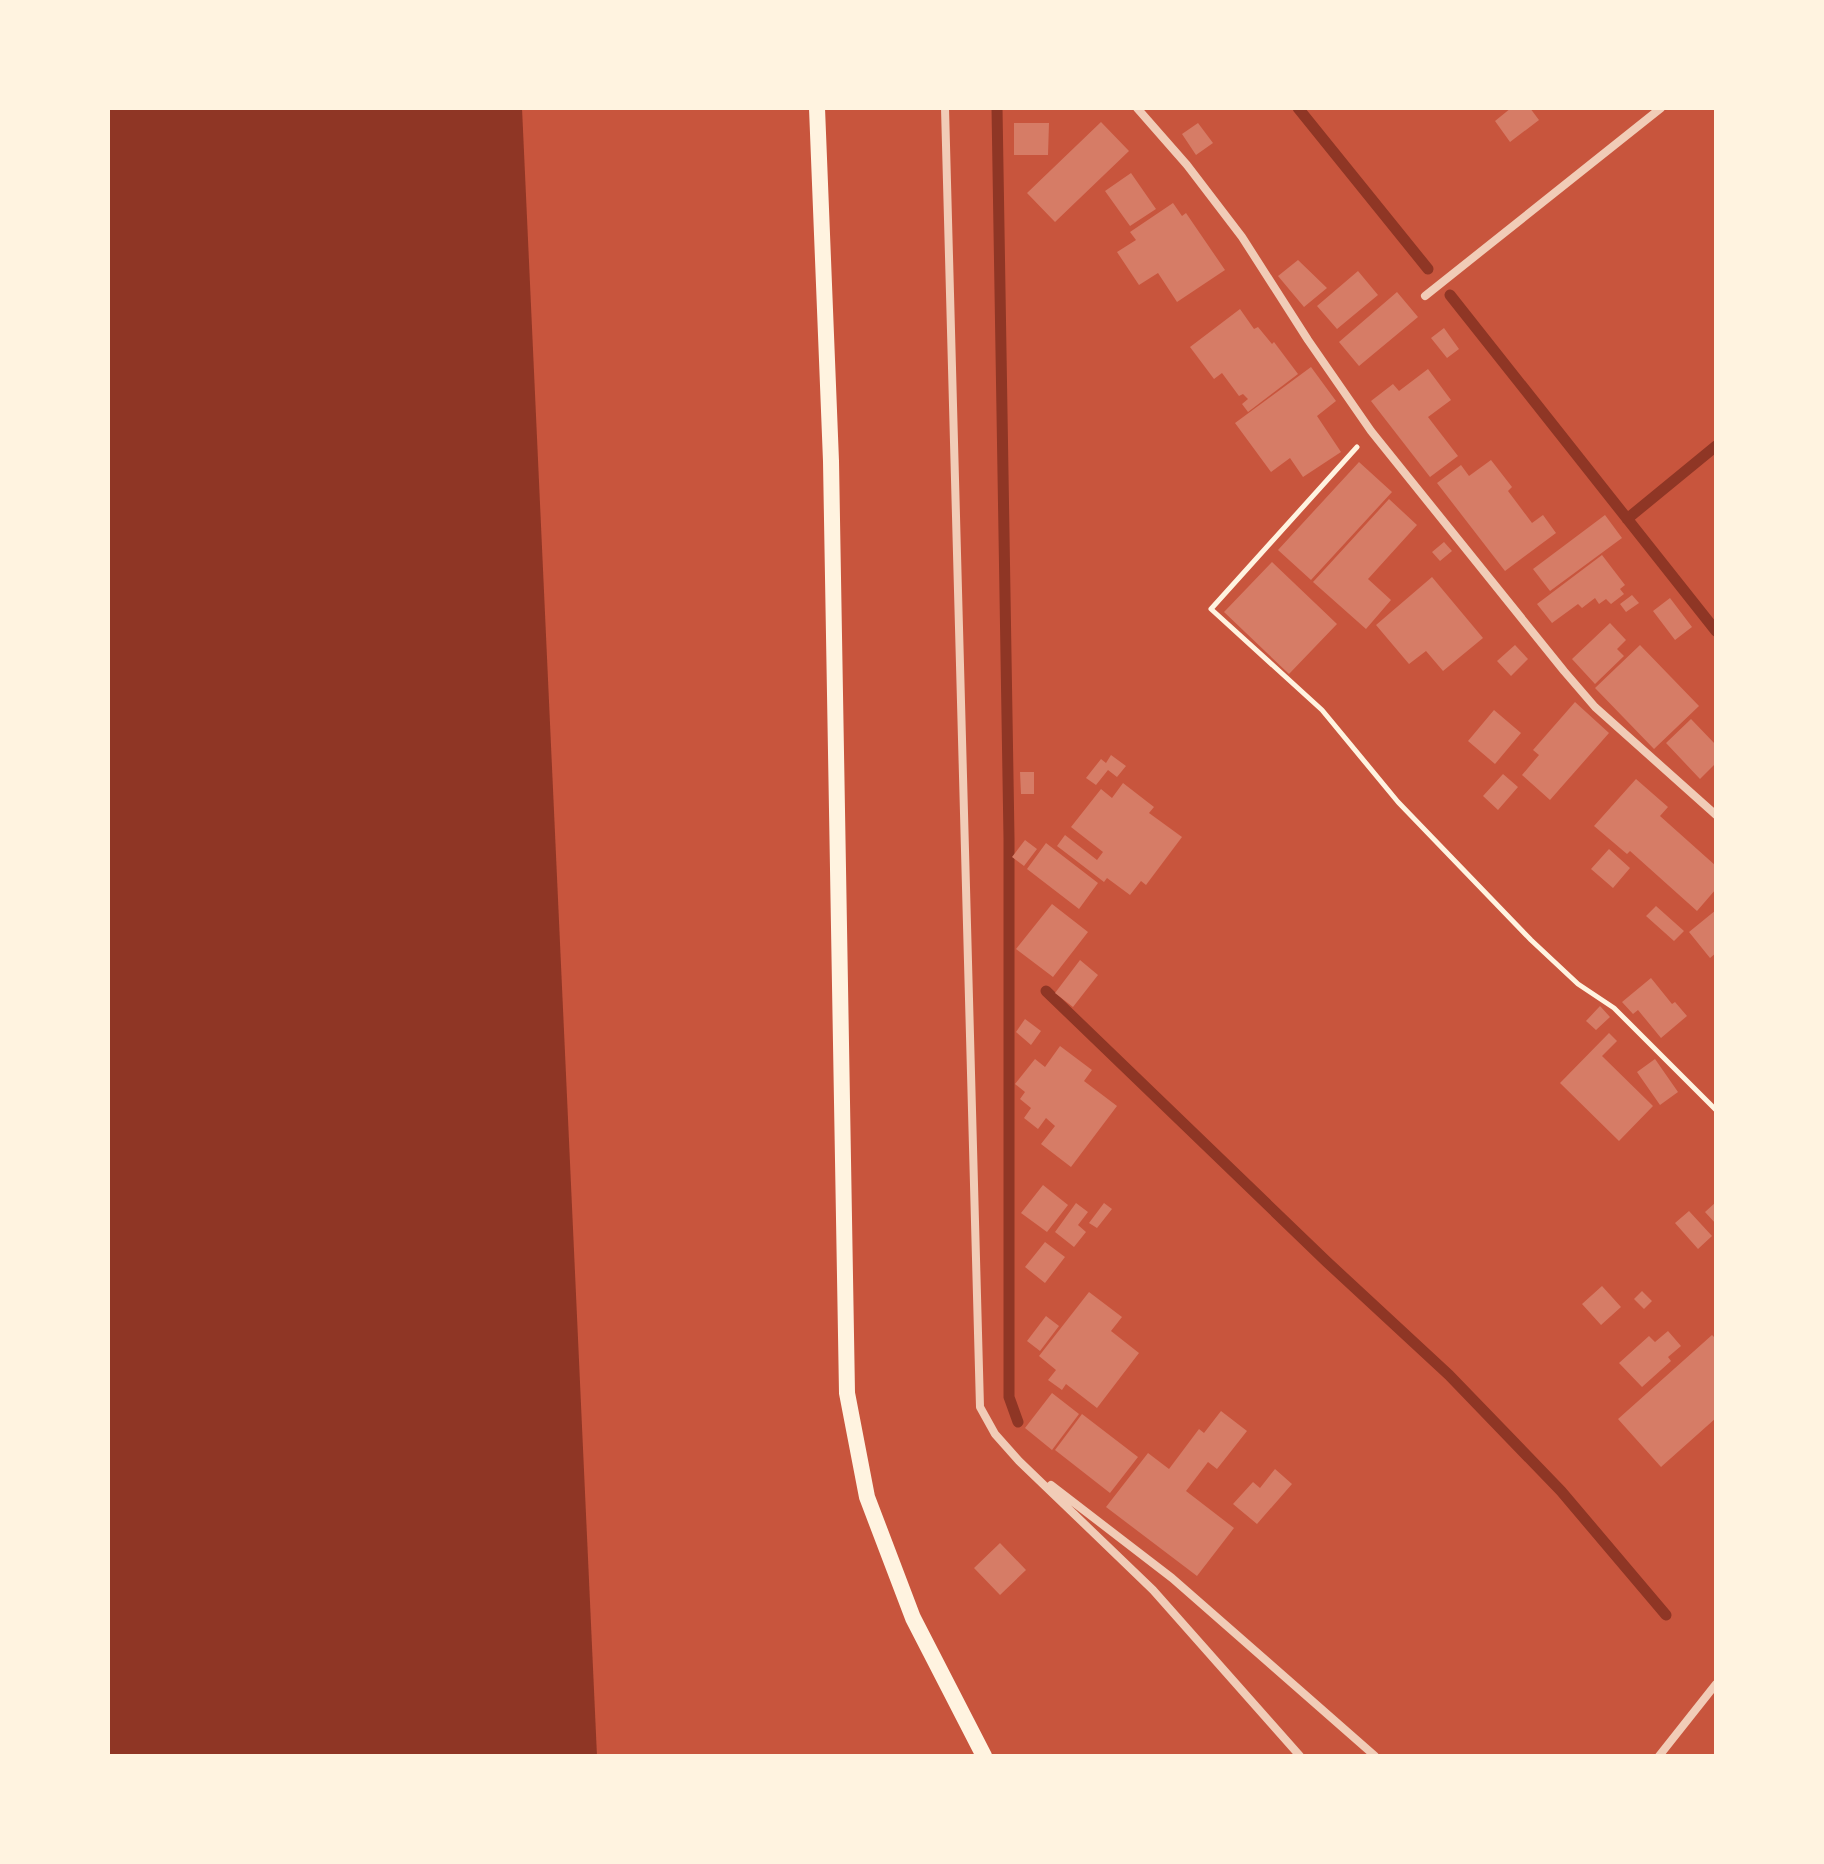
<svg xmlns="http://www.w3.org/2000/svg" width="1824" height="1864" viewBox="0 0 1824 1864" font-family="Signika,sans-serif">
<style>
.water{fill:#8f3625}
.lines{fill:none;stroke-linecap:round;stroke-linejoin:round}
.stream{stroke:#8f3625;stroke-width:11}
.building{fill:#d67c66}
.path{stroke:#fff3e0;stroke-width:5}
.minor{stroke:#f1ccb7;stroke-width:8}
.secondary{stroke:#fff3e0;stroke-width:16}
</style>
<rect width="100%" height="100%" fill="#c8553d"/>
<path class="water" d="M 108,108 L 522,108 L 597,1756 L 108,1756 Z"/>
<g class="lines">
<path class="stream" d="M 997,108 L 1009,838 L 1009,1397 L 1018,1422
M 1298,108 L 1428,269
M 1450,295 L 1716,631
M 1627,519 L 1716,446
M 1046,991 L 1327,1262 L 1449,1375 L 1561,1491 L 1666,1615"/>
</g>
<path class="building" d="M 1511,108 L 1530,108 L 1539,120 L 1510,142 L 1495,121 Z
M 1101,122 L 1129,151 L 1055,222 L 1027,193 Z
M 1014,123 L 1049,123 L 1048,155 L 1014,155 Z
M 1198,123 L 1213,143 L 1196,155 L 1182,134 Z
M 1131,173 L 1156,209 L 1130,226 L 1105,191 Z
M 1173,203 L 1182,216 L 1186,213 L 1225,270 L 1177,302 L 1158,273 L 1139,285 L 1117,252 L 1136,240 L 1130,232 Z
M 1298,260 L 1327,288 L 1304,307 L 1278,276 Z
M 1358,271 L 1378,295 L 1337,329 L 1317,306 Z
M 1397,292 L 1418,317 L 1359,366 L 1339,342 Z
M 1240,309 L 1254,329 L 1258,327 L 1272,344 L 1274,342 L 1298,374 L 1248,412 L 1242,404 L 1248,399 L 1243,394 L 1239,396 L 1222,373 L 1214,379 L 1190,347 Z
M 1444,328 L 1459,349 L 1447,358 L 1431,338 Z
M 1311,367 L 1336,401 L 1317,416 L 1341,452 L 1303,477 L 1290,458 L 1271,472 L 1235,423 Z
M 1428,369 L 1451,400 L 1428,417 L 1458,456 L 1430,477 L 1371,401 L 1393,384 L 1399,391 Z
M 1491,460 L 1512,487 L 1508,491 L 1532,523 L 1543,515 L 1556,533 L 1505,571 L 1437,483 L 1461,465 L 1469,476 Z
M 1359,462 L 1392,492 L 1311,580 L 1278,550 Z
M 1389,499 L 1417,525 L 1368,579 L 1391,600 L 1366,629 L 1313,582 Z
M 1605,515 L 1622,538 L 1550,591 L 1533,569 Z
M 1444,542 L 1452,551 L 1440,561 L 1432,552 Z
M 1602,555 L 1625,585 L 1620,589 L 1624,594 L 1611,604 L 1606,599 L 1599,604 L 1595,598 L 1582,608 L 1578,604 L 1552,623 L 1537,604 Z
M 1272,562 L 1337,624 L 1289,674 L 1224,612 Z
M 1432,577 L 1483,638 L 1443,671 L 1426,651 L 1409,664 L 1376,625 Z
M 1632,595 L 1639,603 L 1626,612 L 1620,604 Z
M 1670,598 L 1692,627 L 1675,640 L 1653,611 Z
M 1610,623 L 1626,640 L 1617,649 L 1624,656 L 1595,684 L 1572,659 Z
M 1515,645 L 1528,659 L 1511,676 L 1497,661 Z
M 1640,645 L 1699,706 L 1654,749 L 1595,688 Z
M 1575,702 L 1609,733 L 1550,800 L 1522,775 L 1539,755 L 1533,750 Z
M 1494,710 L 1521,733 L 1495,764 L 1468,741 Z
M 1691,719 L 1716,745 L 1716,763 L 1700,779 L 1666,743 Z
M 1111,755 L 1126,766 L 1117,777 L 1108,770 L 1096,785 L 1086,778 L 1101,759 L 1106,763 Z
M 1020,772 L 1034,772 L 1034,794 L 1021,794 Z
M 1503,774 L 1518,787 L 1498,810 L 1483,796 Z
M 1636,779 L 1668,807 L 1660,816 L 1716,866 L 1716,889 L 1697,911 L 1630,851 L 1627,854 L 1594,826 Z
M 1123,783 L 1154,807 L 1149,813 L 1182,837 L 1146,885 L 1141,881 L 1130,895 L 1107,878 L 1104,882 L 1057,846 L 1065,835 L 1097,860 L 1103,852 L 1071,827 L 1101,789 L 1112,798 Z
M 1025,840 L 1037,849 L 1024,866 L 1012,857 Z
M 1046,843 L 1098,883 L 1079,909 L 1027,869 Z
M 1609,849 L 1630,868 L 1613,888 L 1591,869 Z
M 1052,904 L 1088,932 L 1053,977 L 1016,949 Z
M 1656,906 L 1684,931 L 1674,941 L 1646,916 Z
M 1716,910 L 1716,953 L 1710,958 L 1689,932 Z
M 1080,960 L 1098,975 L 1073,1007 L 1055,993 Z
M 1651,978 L 1672,1004 L 1675,1002 L 1687,1016 L 1661,1038 L 1638,1010 L 1633,1014 L 1622,1002 Z
M 1600,1006 L 1610,1017 L 1596,1030 L 1586,1021 Z
M 1025,1019 L 1041,1031 L 1031,1045 L 1016,1032 Z
M 1609,1033 L 1617,1041 L 1602,1056 L 1653,1106 L 1619,1141 L 1560,1083 Z
M 1060,1046 L 1092,1070 L 1084,1081 L 1117,1106 L 1071,1167 L 1041,1144 L 1055,1126 L 1046,1118 L 1038,1129 L 1024,1118 L 1031,1108 L 1020,1099 L 1025,1092 L 1015,1084 L 1035,1059 L 1045,1067 Z
M 1655,1059 L 1678,1092 L 1660,1105 L 1637,1072 Z
M 1043,1185 L 1068,1205 L 1047,1232 L 1021,1213 Z
M 1716,1202 L 1716,1224 L 1705,1212 Z
M 1076,1203 L 1088,1212 L 1078,1225 L 1086,1232 L 1074,1247 L 1055,1232 Z
M 1104,1203 L 1112,1209 L 1097,1228 L 1089,1223 Z
M 1689,1211 L 1712,1236 L 1698,1249 L 1675,1223 Z
M 1045,1242 L 1065,1257 L 1045,1283 L 1025,1267 Z
M 1602,1286 L 1621,1307 L 1601,1325 L 1582,1304 Z
M 1642,1291 L 1652,1301 L 1644,1309 L 1634,1299 Z
M 1089,1292 L 1122,1317 L 1111,1331 L 1139,1353 L 1097,1408 L 1066,1384 L 1062,1390 L 1048,1380 L 1056,1370 L 1039,1356 Z
M 1046,1316 L 1059,1326 L 1040,1351 L 1027,1341 Z
M 1668,1331 L 1681,1346 L 1668,1357 L 1671,1361 L 1642,1387 L 1619,1363 L 1649,1336 L 1655,1342 Z
M 1712,1335 L 1716,1339 L 1716,1418 L 1661,1467 L 1618,1419 Z
M 1052,1393 L 1079,1414 L 1052,1450 L 1025,1428 Z
M 1221,1411 L 1247,1431 L 1217,1469 L 1208,1462 L 1186,1491 L 1234,1528 L 1197,1576 L 1106,1507 L 1148,1453 L 1169,1469 L 1199,1429 L 1204,1433 Z
M 1082,1414 L 1138,1457 L 1110,1493 L 1055,1450 Z
M 1275,1469 L 1292,1484 L 1257,1524 L 1233,1504 L 1253,1482 L 1260,1488 Z
M 1000,1543 L 1026,1570 L 1000,1595 L 974,1568 Z"/>
<g class="lines">
<path class="path" d="M 1357,447 L 1211,609 L 1322,710 L 1398,802 L 1531,940 L 1578,984 L 1614,1008 L 1716,1110"/>
<path class="minor" d="M 945,108 L 980,1407 L 995,1434 L 1019,1461 L 1153,1590 L 1300,1756
M 1137,108 L 1187,165 L 1242,237 L 1308,340 L 1371,431 L 1564,671 L 1595,707 L 1716,815
M 1425,296 L 1661,108
M 1051,1485 L 1172,1578 L 1375,1756
M 1659,1756 L 1716,1684"/>
<path class="secondary" d="M 817,108 L 831,461 L 847,1393 L 867,1497 L 913,1618 L 984,1756"/>
</g>
<rect width="1824" height="1864" fill="none" stroke="#fff3e0" stroke-width="220"/>
</svg>
